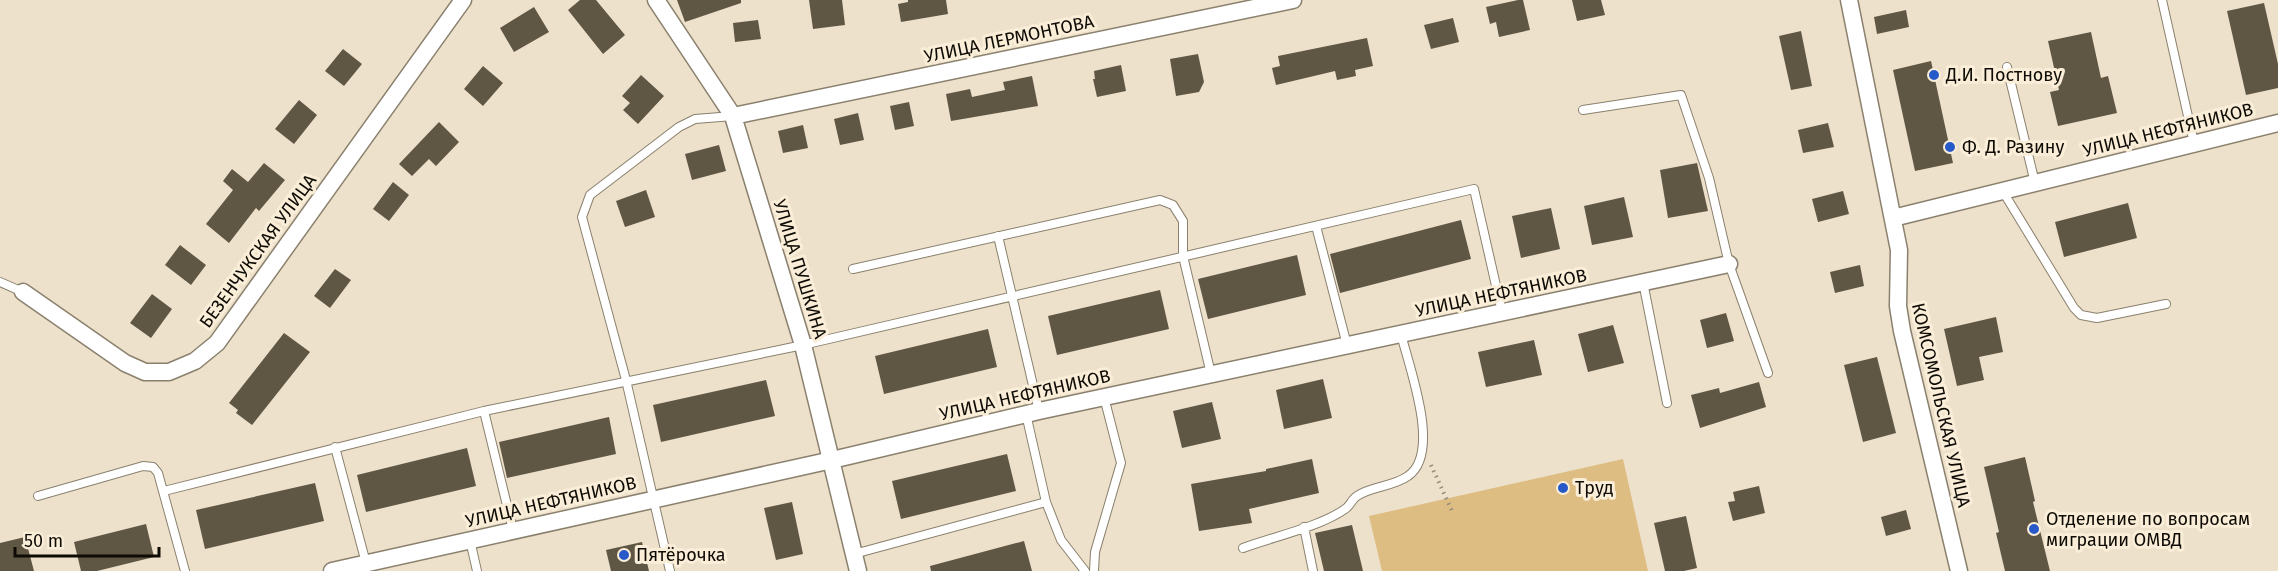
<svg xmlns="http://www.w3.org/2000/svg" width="2278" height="571" viewBox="0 0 2278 571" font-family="'Fira Sans',sans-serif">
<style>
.green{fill:#ddbd82}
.building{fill:#605644}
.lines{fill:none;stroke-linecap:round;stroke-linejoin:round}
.lane-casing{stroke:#8a806d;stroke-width:10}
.street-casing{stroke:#8a806d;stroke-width:19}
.path{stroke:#958c7d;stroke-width:4;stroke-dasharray:1.5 4.5;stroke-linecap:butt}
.lane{stroke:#fff;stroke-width:8}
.street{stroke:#fff;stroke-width:16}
.poi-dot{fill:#275ac8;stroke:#faeed9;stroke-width:2}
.labels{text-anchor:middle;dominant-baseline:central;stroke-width:6;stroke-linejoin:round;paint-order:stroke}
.street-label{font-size:18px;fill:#0e0b05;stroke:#faeed9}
.poi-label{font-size:18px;fill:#0e0b05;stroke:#faeed9;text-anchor:start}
</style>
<rect width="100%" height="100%" fill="#ede1cc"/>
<path class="green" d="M 1623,459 L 1648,571 L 1382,571 L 1369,516 Z"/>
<path class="building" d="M 580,0 L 596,0 L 625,35 L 603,54 L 568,10 Z
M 677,0 L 741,0 L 741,3 L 685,22 Z
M 809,0 L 842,0 L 845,25 L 813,29 Z
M 908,0 L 946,0 L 948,14 L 901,22 L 898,4 L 908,2 Z
M 1518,0 L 1523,0 L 1530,30 L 1499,37 L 1496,22 L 1490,24 L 1486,7 Z
M 1572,0 L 1601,0 L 1605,15 L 1577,21 Z
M 2264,3 L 2278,64 L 2278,88 L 2246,95 L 2227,11 Z
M 534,7 L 549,32 L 514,52 L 500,28 Z
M 1906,10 L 1909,27 L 1877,34 L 1874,17 Z
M 1453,18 L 1459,42 L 1431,49 L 1424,25 Z
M 758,20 L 761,39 L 735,42 L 733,23 Z
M 1801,31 L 1812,86 L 1791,90 L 1779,36 Z
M 2091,32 L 2101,78 L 2108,76 L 2117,113 L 2058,126 L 2050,92 L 2059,90 L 2048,41 Z
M 1367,38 L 1373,66 L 1355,70 L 1356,76 L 1337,80 L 1335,71 L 1276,85 L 1272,68 L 1280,66 L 1278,56 Z
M 343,49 L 362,64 L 344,86 L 325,71 Z
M 1198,54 L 1204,82 L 1199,92 L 1176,96 L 1170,59 Z
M 1931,61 L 1953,163 L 1915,171 L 1893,70 Z
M 1121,65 L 1126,91 L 1097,97 L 1093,79 L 1095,79 L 1094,71 Z
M 483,66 L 503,83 L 483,106 L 464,89 Z
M 641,75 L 664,96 L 638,124 L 623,110 L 630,103 L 622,96 Z
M 1032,76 L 1038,106 L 951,121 L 946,94 L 970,89 L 972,97 L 1005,90 L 1003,82 Z
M 299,100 L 317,115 L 294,144 L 275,129 Z
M 909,102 L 914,126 L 895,130 L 890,106 Z
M 858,113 L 864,140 L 840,145 L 834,119 Z
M 439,122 L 459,142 L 436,166 L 429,159 L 412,176 L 399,164 Z
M 1828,123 L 1834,147 L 1803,153 L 1798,130 Z
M 803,125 L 808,148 L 783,153 L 778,131 Z
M 719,145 L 726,171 L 692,180 L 685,154 Z
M 264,163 L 285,180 L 259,211 L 256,208 L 229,243 L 206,224 L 233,190 L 223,181 L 232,169 L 248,182 Z
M 1697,163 L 1708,211 L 1668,218 L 1660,170 Z
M 393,182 L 409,195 L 389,221 L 373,209 Z
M 646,190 L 655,217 L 625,227 L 616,201 Z
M 1843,191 L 1849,214 L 1818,222 L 1812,199 Z
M 1624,197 L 1633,237 L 1592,245 L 1584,206 Z
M 2128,203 L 2137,238 L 2064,257 L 2055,222 Z
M 1551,208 L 1560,249 L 1521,258 L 1512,216 Z
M 1461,220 L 1471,259 L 1340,293 L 1330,254 Z
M 180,245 L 206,265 L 191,285 L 165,265 Z
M 1297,255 L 1306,295 L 1208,319 L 1198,279 Z
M 1860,265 L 1864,286 L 1835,293 L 1830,272 Z
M 335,269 L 351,280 L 330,308 L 314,296 Z
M 1160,290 L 1169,329 L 1057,355 L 1048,316 Z
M 152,294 L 172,309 L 151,338 L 130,323 Z
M 1726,313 L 1734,341 L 1707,348 L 1700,320 Z
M 1996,317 L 2003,352 L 1979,357 L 1984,380 L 1957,386 L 1944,329 Z
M 1613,325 L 1624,363 L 1588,372 L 1578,334 Z
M 988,329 L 997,367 L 884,394 L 875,356 Z
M 284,333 L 310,352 L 252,425 L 236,413 L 238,410 L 229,403 Z
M 1534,340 L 1542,375 L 1486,387 L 1478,352 Z
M 1877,357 L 1896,433 L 1863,442 L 1844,365 Z
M 1323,379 L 1332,418 L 1284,429 L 1276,390 Z
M 766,380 L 775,416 L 661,442 L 653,405 Z
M 1759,382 L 1766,407 L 1700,428 L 1691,395 L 1719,388 L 1720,393 Z
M 1212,402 L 1221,439 L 1182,448 L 1173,411 Z
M 609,417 L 616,454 L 507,478 L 499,442 Z
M 467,448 L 476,486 L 366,512 L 357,475 Z
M 1007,454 L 1016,491 L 901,519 L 892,481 Z
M 2025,457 L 2035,501 L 2033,502 L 2050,571 L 2005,571 L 1996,533 L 1999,532 L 1984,467 Z
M 1312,459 L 1319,493 L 1249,509 L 1252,523 L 1199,531 L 1191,484 L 1266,471 L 1266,469 Z
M 315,483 L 324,521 L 205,549 L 196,510 Z
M 1759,486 L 1765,513 L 1733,521 L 1728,502 L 1735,501 L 1733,492 Z
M 792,502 L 803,554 L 776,560 L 764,508 Z
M 1906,510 L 1911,529 L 1886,536 L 1881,517 Z
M 1686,516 L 1697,568 L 1684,571 L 1665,571 L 1654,523 Z
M 146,524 L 154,557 L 97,571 L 81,571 L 74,542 Z
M 1352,525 L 1363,571 L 1324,571 L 1315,533 Z
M 25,537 L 34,571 L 0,571 L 0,543 Z
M 1024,541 L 1032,571 L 931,571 L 930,566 Z
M 642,542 L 649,571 L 611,571 L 606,550 Z"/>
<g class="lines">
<defs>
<path id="lane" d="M 2162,0 L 2194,143
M 2007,67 L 2035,183
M 1583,110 L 1681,95 L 1709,178 L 1729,264 L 1768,373
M 2002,190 L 2074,308 L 2081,315 L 2097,318 L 2166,304
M 1316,226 L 1347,345
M 998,236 L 1039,411
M 853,269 L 1160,200 L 1173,205 L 1183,221 L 1183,256 L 1211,374
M 0,282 L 23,292
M 1643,282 L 1667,403
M 484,411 L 513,530
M 335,447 L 366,563
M 164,491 L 484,411 L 803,345 L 1474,189 L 1502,312
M 38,496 L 143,466 L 153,467 L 158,473 L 185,571
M 1046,502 L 1061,540 L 1085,571
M 1304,527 L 1313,571
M 470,540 L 477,571
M 1243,548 C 1272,537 1320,527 1345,509 C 1350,506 1352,499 1357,496 C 1371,486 1393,487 1408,476 C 1442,453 1409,367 1401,334
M 854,554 L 1046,502 L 1026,414
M 670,571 L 626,380 L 582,217 L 590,195 L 679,127 L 695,119 L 733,116
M 1094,571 L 1095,552 L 1121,463 L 1104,397"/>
<path id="street" d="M 656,0 L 733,116 L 803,345 L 858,571
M 1849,0 L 1899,250 L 1898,306 L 1902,331 L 1959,571
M 733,116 L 1293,0
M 1893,218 L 2278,123
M 23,292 L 125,363 L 145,372 L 169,372 L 195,361 L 217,343 L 463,0
M 332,571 L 832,460 L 1039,411 L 1729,264"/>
</defs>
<use href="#lane" class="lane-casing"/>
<use href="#street" class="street-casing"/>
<path class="path" d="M 1431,465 L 1452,511"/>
<use href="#lane" class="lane"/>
<use href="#street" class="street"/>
</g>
<g class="poi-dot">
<circle cx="1934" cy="75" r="6"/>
<circle cx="1950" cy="147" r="6"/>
<circle cx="1563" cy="488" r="6"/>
<circle cx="2034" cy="529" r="6"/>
<circle cx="624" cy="555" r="6"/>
</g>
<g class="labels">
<g class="street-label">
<text transform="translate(1009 39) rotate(-12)">УЛИЦА ЛЕРМОНТОВА</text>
<text transform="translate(2168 130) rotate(-14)">УЛИЦА НЕФТЯНИКОВ</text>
<text transform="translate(258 251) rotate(-54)">БЕЗЕНЧУКСКАЯ УЛИЦА</text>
<text transform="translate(800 269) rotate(73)">УЛИЦА ПУШКИНА</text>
<text transform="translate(1501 293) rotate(-12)">УЛИЦА НЕФТЯНИКОВ</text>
<text transform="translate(1025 395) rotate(-13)">УЛИЦА НЕФТЯНИКОВ</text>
<text transform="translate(1941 405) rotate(77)">КОМСОМОЛЬСКАЯ УЛИЦА</text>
<text transform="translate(551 502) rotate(-13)">УЛИЦА НЕФТЯНИКОВ</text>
</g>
<g class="poi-label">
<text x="1946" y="75">Д.И. Постнову</text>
<text x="1962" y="147">Ф. Д. Разину</text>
<text x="1575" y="488">Труд</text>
<text x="2046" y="519">Отделение по вопросам<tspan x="2046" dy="21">миграции ОМВД</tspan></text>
<text x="636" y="555">Пятёрочка</text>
</g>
</g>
<path d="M15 547v9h144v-9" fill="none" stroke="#0e0b05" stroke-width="3"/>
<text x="24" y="547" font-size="18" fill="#0e0b05" stroke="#faeed9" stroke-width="4.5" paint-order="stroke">50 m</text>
</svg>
